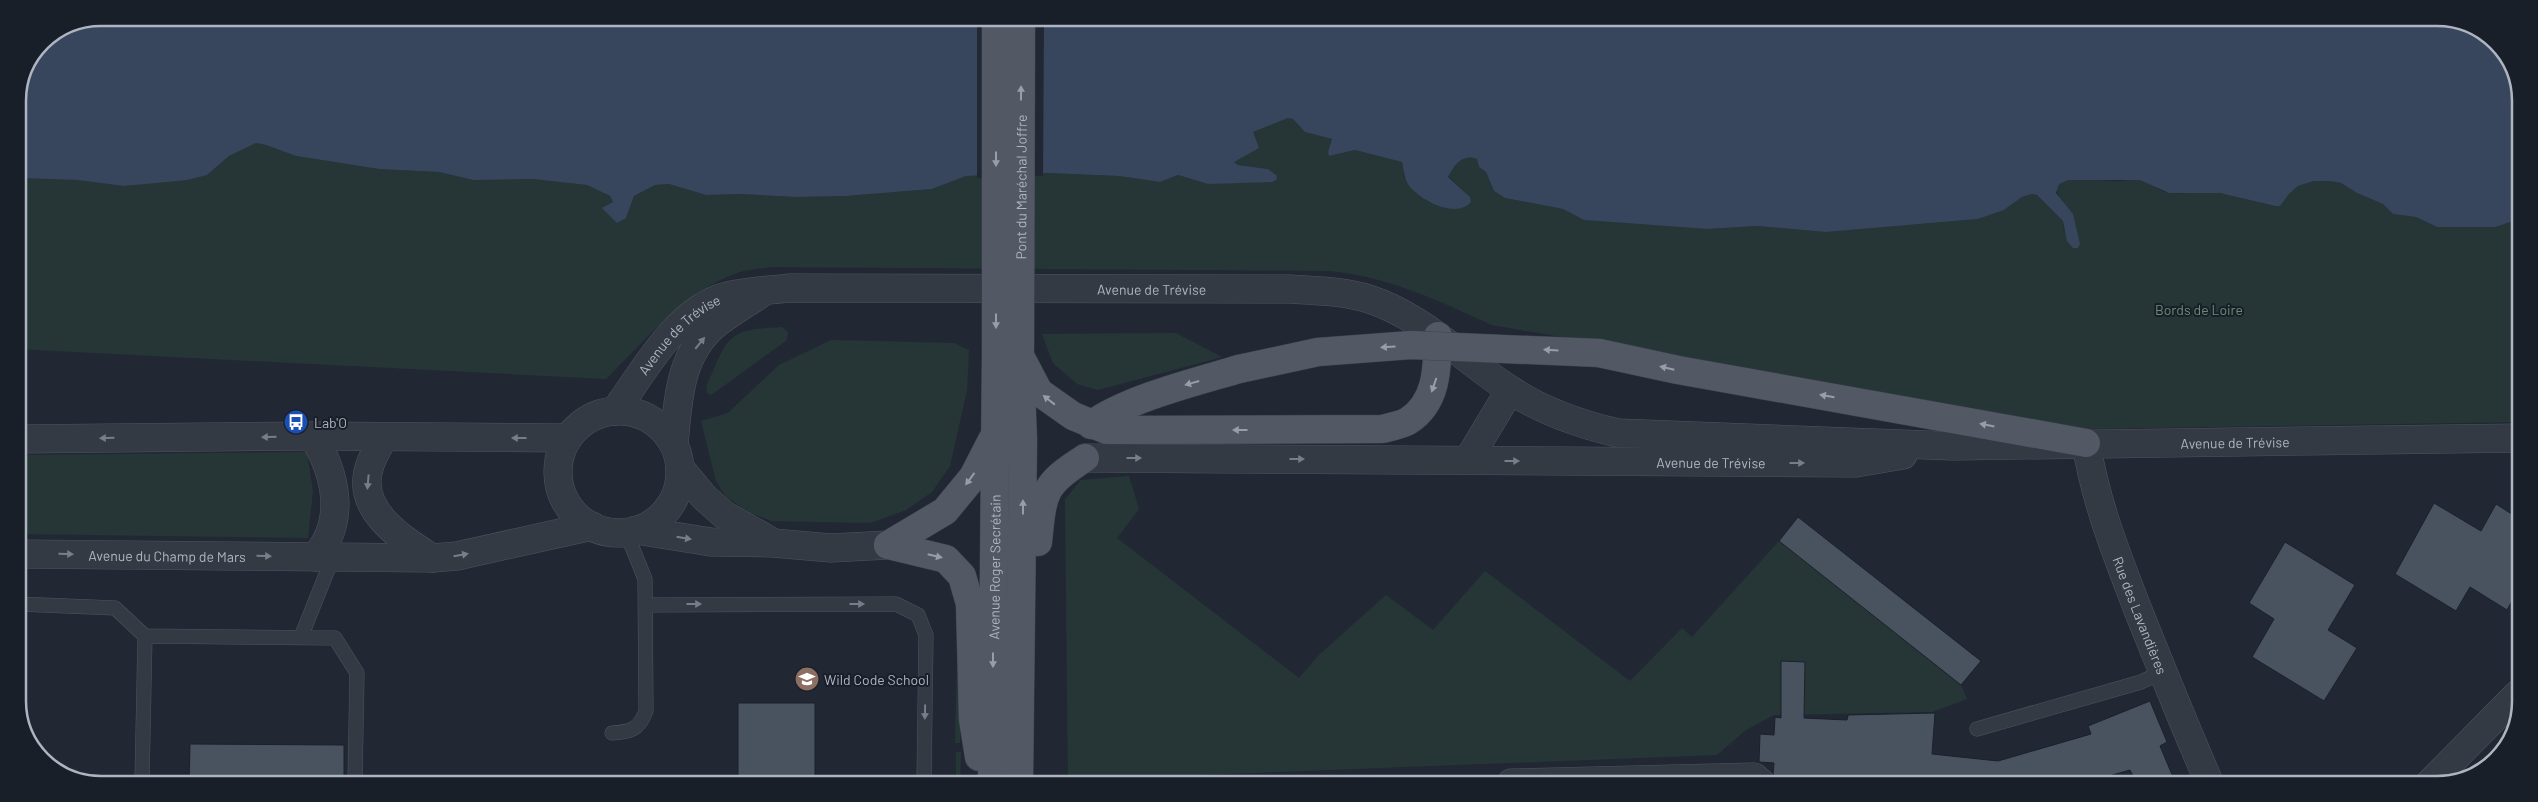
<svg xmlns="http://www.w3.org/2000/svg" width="2538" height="802" viewBox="0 0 2538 802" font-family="Barlow,sans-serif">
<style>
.green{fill:#263637}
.water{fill:#37465c}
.pier{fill:#212834}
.building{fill:#49525f;stroke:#1b212b}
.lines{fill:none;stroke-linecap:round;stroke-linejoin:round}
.service-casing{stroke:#4e555f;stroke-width:15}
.minor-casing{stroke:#4e555f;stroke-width:29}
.tertiary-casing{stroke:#4e555f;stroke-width:29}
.primary-casing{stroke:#3d434e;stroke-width:29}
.service{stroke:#343a44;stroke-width:14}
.minor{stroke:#343a44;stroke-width:28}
.tertiary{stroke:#343a44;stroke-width:28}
.primary{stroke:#525965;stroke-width:28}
.primary-bridge-casing{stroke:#3d434e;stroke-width:29;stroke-linecap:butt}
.primary-bridge{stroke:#525965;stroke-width:28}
.oneway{fill:#979eaa}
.oneway2{fill:#777e89}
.labels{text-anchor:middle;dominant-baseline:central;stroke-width:4;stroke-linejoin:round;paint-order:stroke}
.street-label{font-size:14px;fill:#aeb5c1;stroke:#191f29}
.park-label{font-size:14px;fill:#688f72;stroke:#191f29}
.poi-label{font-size:14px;fill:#aeb5c1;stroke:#191f29;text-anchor:start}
.rim{fill:none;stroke:#aeb5c1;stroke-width:2.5}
</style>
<rect width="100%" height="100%" fill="#212834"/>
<path class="green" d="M 1288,118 L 1293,119 L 1305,132 L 1332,139 L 1328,152 L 1329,156 L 1355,150 L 1402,162 L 1404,178 L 1470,197 L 1448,176 C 1454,165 1463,153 1477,159 L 1479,167 L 1486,172 L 1494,191 L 1505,198 L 1563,209 L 1585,220 L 1707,229 L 1757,226 L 1826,232 L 1978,219 L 2004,210 L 2022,197 L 2032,194 L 2037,195 L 2063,221 L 2064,232 L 2073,214 C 2031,169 2082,180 2112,181 C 2121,182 2130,179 2139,180 C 2150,181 2159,192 2170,193 C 2187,195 2204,190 2220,193 C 2238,196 2257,203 2276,206 L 2280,206 L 2289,194 L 2298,186 L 2314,181 L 2330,181 L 2341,183 L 2357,193 L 2383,204 L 2393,214 L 2416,217 L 2437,227 L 2495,227 L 2520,219 L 2519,422 L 2087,429 L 1492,325 C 1436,300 1391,277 1329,271 L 771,267 C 760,269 748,269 737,273 C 684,291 645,341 606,379 L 18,349 L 18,178 L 77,180 L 124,186 L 207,175 L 229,156 L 256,143 L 266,145 L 296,156 L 379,169 L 439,172 L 473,180 L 533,179 L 587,185 L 610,196 L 613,202 L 610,205 L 626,218 L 634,196 L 655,185 L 669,184 L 706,195 L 741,194 L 796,197 L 846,196 L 932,189 L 966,176 L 1047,173 L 1119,176 L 1160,182 L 1178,175 L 1208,184 L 1268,169 L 1238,165 L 1234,162 L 1253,132 Z
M 782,327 L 788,332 L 787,340 L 711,395 L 707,393 C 705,385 710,379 713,371 C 730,329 739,330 782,327 Z
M 1176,333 L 1222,357 L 1098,390 L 1077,384 L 1053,363 L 1042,334 Z
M 831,340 L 954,343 L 969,350 L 967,390 L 950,466 L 932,492 L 906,510 L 870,523 L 772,521 L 751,513 L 726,497 L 716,481 L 701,421 L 728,413 L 779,365 Z
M 307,452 L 313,491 L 308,538 L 18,534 L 18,455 Z
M 1129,476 L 1139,509 L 1117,538 L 1299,678 L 1319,655 L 1386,595 L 1433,630 L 1485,571 L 1630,681 L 1682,628 L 1692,637 L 1779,541 L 1961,685 L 1967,699 L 1932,712 L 1774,715 L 1746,730 L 1717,755 L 1068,780 L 1065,499 L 1081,480 Z
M 958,626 L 962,626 L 960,743 L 955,743 Z
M 956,752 L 961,752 L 960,783 L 956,783 Z"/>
<path class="water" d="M 2459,20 L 2503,50 L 2520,95 L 2520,219 L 2495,227 L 2437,227 L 2416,217 L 2393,214 L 2383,204 L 2357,193 L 2341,183 L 2330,181 L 2314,181 L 2298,186 L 2289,194 L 2280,206 L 2275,206 L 2220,193 L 2169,193 L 2140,180 L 2068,180 L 2059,184 L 2056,193 L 2073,214 L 2080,244 L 2078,248 L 2073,248 L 2067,241 L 2063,221 L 2037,195 L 2032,194 L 2022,197 L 2004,210 L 1978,219 L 1826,232 L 1757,226 L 1707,229 L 1584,220 L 1563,209 L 1505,198 L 1494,191 L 1486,172 L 1479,167 L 1477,159 C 1463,153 1454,165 1448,177 L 1470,197 L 1471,202 C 1456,219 1423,201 1411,188 C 1404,180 1404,172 1402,162 L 1355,150 L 1329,156 L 1328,152 L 1332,139 L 1305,132 L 1293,119 L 1288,118 L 1253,132 L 1259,148 L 1234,162 L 1238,165 L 1268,169 L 1277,176 L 1276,180 L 1272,182 L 1208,184 L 1178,175 L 1160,182 L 1119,176 L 1047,173 L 966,176 L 932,189 L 846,196 L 795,197 L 741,194 L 706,195 L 669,184 L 655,185 L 634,196 L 626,218 L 617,223 L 602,208 L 613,202 L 610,196 L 587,185 L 533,179 L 473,180 L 439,172 L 379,169 L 296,156 L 266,145 L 256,143 L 229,156 L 207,175 L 187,180 L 124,186 L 77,180 L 18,178 C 18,137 9,70 44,41 C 51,34 61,29 69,24 Z"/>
<path class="pier" d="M 977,22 L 1044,22 L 1043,176 L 977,178 Z"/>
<path class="building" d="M 2434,503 L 2481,531 L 2496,504 L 2518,518 L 2518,590 L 2507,610 L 2470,587 L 2456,611 L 2395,574 Z
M 1798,517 L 1981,661 L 1961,685 L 1779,541 Z
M 2285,542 L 2355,585 L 2328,630 L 2357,648 L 2324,701 L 2252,657 L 2274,619 L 2249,603 Z
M 1781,661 L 1805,662 L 1804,718 L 1847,720 L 1848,715 L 1935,713 L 1932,754 L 1998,761 L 2091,734 L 2088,726 L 2150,701 L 2167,742 L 2160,746 L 2176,784 L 2137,784 L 2130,770 L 2081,784 L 1796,784 L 1796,780 L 1777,779 L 1773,774 L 1774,763 L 1759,762 L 1760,734 L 1774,735 L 1775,717 L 1781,718 Z
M 738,703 L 815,703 L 815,782 L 738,782 Z
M 190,744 L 344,745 L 344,782 L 189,782 Z"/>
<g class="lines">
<defs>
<path id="service" d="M 18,604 L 115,608 L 145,636
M 645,605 L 896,604 L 918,615 L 926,635 L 924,783
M 301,637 L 333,557
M 1977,729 L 2141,682 L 2162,672
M 612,733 C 630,732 639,730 646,711 L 645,579 L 626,532
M 142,782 L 145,636 L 335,638 L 357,673 L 355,782"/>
<g id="minor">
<path id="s1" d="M 2086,443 C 2096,503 2115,550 2136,605 C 2160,665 2184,725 2210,784"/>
<path d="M 1511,783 L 1754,777 L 1762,784"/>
</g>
<g id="tertiary">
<path id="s2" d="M 615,411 C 644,371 672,317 720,298 C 739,291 768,291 788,288 L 1290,289 C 1316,291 1344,291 1369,299 C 1422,316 1463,359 1509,389 C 1542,411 1579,424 1618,433 L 1953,446 L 2519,438"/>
<circle cx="619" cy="472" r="61"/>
<path d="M 313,436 C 336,474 347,521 315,557"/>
<path d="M 384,437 C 379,446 373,455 370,465 C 354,509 401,538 432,558"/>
<path d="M 18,439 L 313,436 L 568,438"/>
<path d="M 674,444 C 678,401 679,353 717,323 C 730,313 745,304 759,295"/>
<path id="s3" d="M 1085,458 L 1856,463 L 1903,455"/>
<path d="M 1468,460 L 1510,390"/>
<path d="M 680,468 L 704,497 L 723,514 L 772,542"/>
<path d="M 636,530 L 711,542 L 773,543 L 831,548 L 888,545"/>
<path id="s4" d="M 18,554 L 433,558 L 457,556 L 592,526"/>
<path d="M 2429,784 L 2518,694"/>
</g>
<g id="primary">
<path d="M 1599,353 L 1678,370 L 2086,443"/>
<path d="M 1020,356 L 1039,392 L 1073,416 L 1107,430 L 1382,429 C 1390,427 1401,425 1408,421 C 1438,402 1437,367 1438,336"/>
<path d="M 1091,425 C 1126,399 1195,382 1239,369"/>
<path d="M 1038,542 C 1043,493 1042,485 1085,458"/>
<path d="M 888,545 L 946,559 L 962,576 L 970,604 L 973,719 L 979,757"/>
<path d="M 888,545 L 945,511 L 973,477 L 992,440"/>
<path id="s5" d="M 992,783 L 996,351"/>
<path d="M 1019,783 L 1023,440 L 1020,362"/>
</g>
</defs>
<use href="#service" class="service-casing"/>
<use href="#minor" class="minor-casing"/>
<use href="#tertiary" class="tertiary-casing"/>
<use href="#primary" class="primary-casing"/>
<use href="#service" class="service"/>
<use href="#minor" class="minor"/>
<use href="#tertiary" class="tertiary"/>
<use href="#primary" class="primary"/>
<defs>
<g id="primary-bridge">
<path d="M 996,351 L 996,22"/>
<path id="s6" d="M 1020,351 L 1021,22"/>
<path d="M 1239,369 L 1318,352 L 1411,345 L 1599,353"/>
</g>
</defs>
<use href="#primary-bridge" class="primary-bridge-casing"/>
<use href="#primary-bridge" class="primary-bridge"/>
</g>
<defs><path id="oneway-solid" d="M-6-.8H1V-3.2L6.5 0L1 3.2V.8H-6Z" transform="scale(1.25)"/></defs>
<g class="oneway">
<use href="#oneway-solid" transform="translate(1021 93) rotate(-90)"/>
<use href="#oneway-solid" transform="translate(996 159) rotate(90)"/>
<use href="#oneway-solid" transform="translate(996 321) rotate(90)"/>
<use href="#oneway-solid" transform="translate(1388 347) rotate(176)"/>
<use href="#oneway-solid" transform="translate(1551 350) rotate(-177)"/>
<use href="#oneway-solid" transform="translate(1667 368) rotate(-167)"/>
<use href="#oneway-solid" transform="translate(1192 383) rotate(164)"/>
<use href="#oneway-solid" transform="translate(1434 385) rotate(109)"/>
<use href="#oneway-solid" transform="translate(1827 396) rotate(-170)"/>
<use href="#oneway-solid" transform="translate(1049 400) rotate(-142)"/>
<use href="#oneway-solid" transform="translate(1987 425) rotate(-169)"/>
<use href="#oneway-solid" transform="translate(1240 430) rotate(180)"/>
<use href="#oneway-solid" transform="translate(970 479) rotate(126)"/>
<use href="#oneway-solid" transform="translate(1023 507) rotate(-90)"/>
<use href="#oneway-solid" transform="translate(935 556) rotate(13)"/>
<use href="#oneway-solid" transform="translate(993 660) rotate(90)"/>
</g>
<g class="oneway2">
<use href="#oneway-solid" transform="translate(700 343) rotate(-51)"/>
<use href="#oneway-solid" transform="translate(269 437) rotate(179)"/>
<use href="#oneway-solid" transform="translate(107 438) rotate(179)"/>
<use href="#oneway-solid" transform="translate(519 438) rotate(-180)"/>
<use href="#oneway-solid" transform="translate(1134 458)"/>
<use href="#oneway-solid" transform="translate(1297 459)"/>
<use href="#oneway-solid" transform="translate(1512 461)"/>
<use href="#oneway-solid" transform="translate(1797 463)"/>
<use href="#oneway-solid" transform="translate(368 482) rotate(95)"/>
<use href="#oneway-solid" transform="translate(684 538) rotate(9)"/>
<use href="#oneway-solid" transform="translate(66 554) rotate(1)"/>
<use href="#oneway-solid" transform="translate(461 555) rotate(-10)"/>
<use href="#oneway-solid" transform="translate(264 556) rotate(1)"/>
<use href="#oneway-solid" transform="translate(694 604)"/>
<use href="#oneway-solid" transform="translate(857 604)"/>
<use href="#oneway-solid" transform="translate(925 712) rotate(91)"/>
</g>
<defs>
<symbol id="bus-disc" viewBox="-11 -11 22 22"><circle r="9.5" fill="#1a4fb4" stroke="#191f29"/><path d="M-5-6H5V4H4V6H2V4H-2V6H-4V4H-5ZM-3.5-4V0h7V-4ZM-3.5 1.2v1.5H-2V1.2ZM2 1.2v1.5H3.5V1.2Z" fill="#fff"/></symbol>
<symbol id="university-disc" viewBox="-11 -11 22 22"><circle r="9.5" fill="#8d6e63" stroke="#191f29"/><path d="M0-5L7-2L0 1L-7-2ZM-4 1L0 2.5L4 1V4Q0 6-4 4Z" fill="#fff"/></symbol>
</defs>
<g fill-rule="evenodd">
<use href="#bus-disc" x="282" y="408" width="28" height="28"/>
<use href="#university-disc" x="793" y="665" width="28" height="28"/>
</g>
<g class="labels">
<g class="street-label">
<text stroke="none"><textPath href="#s6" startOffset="164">Pont du Maréchal Joffre</textPath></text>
<text stroke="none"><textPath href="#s2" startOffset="589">Avenue de Trévise</textPath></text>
<text stroke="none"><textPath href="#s2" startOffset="101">Avenue de Trévise</textPath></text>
<text stroke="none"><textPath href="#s2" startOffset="1710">Avenue de Trévise</textPath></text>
<text stroke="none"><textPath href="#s3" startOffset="626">Avenue de Trévise</textPath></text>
<text stroke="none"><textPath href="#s4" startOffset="149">Avenue du Champ de Mars</textPath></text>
<text stroke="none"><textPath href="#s5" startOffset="216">Avenue Roger Secrétain</textPath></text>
<text stroke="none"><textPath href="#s1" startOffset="181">Rue des Lavandières</textPath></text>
</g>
<g class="park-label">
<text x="2199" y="309">Bords de Loire</text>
</g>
<g class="poi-label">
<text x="314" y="422">Lab'O</text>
<text x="824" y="679">Wild Code School</text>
</g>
</g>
<path d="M0 0H2538V802H0ZM101 26H2437A75 75 0 0 1 2512 101V701A75 75 0 0 1 2437 776H101A75 75 0 0 1 26 701V101A75 75 0 0 1 101 26Z" fill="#191f29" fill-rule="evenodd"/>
<path class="rim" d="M101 26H2437A75 75 0 0 1 2512 101V701A75 75 0 0 1 2437 776H101A75 75 0 0 1 26 701V101A75 75 0 0 1 101 26Z"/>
</svg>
